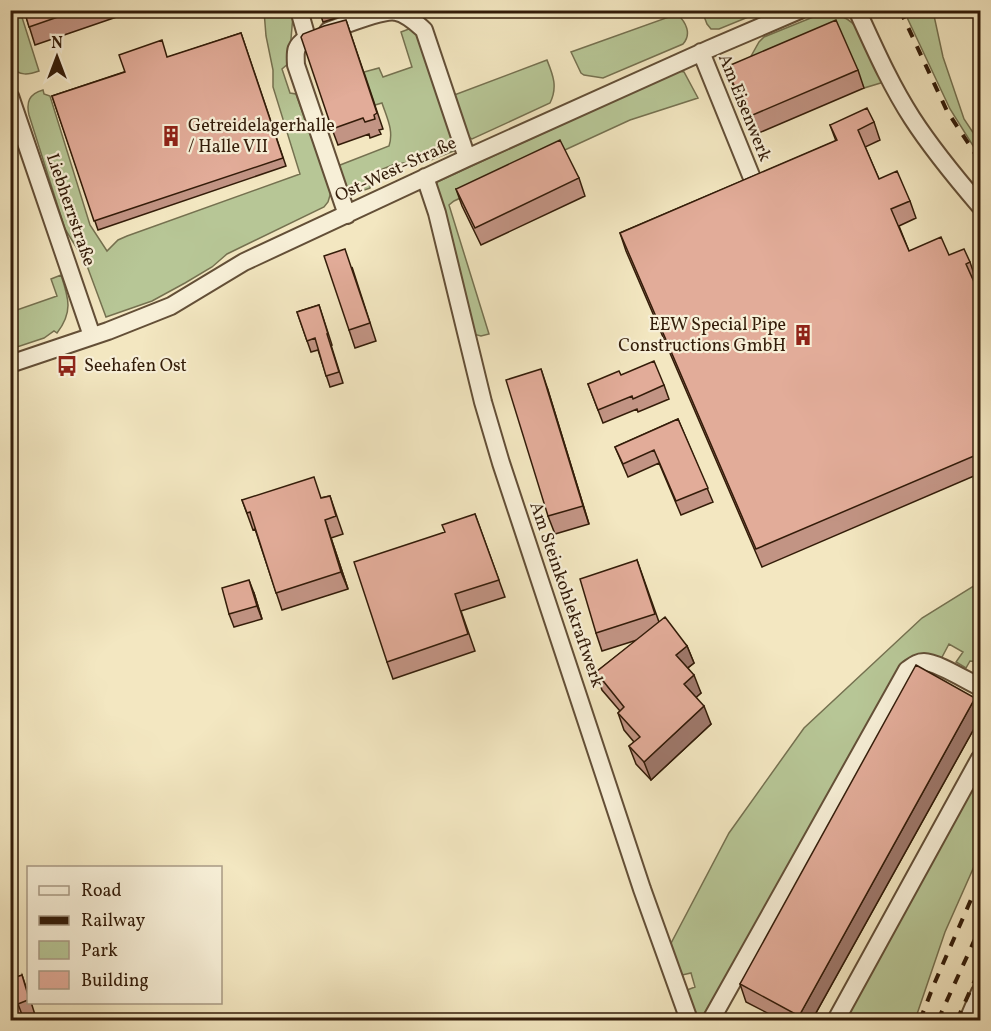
<svg xmlns="http://www.w3.org/2000/svg" width="991" height="1031" viewBox="0 0 991 1031" font-family="Vollkorn,serif">
<style>
.green{fill:#b7c696;stroke:#757150;stroke-width:1.5}
.lines{fill:none;stroke-linecap:round;stroke-linejoin:round}
.minor-casing{stroke:#634f37;stroke-width:20}
.minor{stroke:#f7efd7;stroke-width:16}
.rail{stroke:#331c09;stroke-width:4;stroke-dasharray:10 10;stroke-linecap:butt}
.wall{fill:#c29484;stroke:#331c09;stroke-width:1.5}
.shaded-wall{fill:#9e786b;stroke:#331c09;stroke-width:1.5}
.building{fill:#e2ac99;stroke:#331c09;stroke-width:1.5}
.labels{text-anchor:middle;dominant-baseline:central;stroke-width:4.5;stroke-linejoin:round;paint-order:stroke}
.street-label{font-size:18px;fill:#331c09;stroke:#f7efd7}
.poi-label{font-size:18px;fill:#331c09;stroke:#f7efd7;text-anchor:start}
</style>
<rect width="100%" height="100%" fill="#f3e7c1"/>
<filter id="stains"><feTurbulence type="fractalNoise" baseFrequency=".00333" numOctaves="4"/><feColorMatrix values="0 0 0 0 .2 0 0 0 0 .09 0 0 0 0 .02 0 0 0 .5 -.17"/></filter>
<radialGradient id="worn" r=".72"><stop offset=".6" stop-color="#630" stop-opacity="0"/><stop offset="1" stop-color="#630" stop-opacity=".3"/></radialGradient>
<path class="green" d="M 10,11 L 20,11 L 39,71 C 28,75 20,76 11,67 Z
M 264,11 L 292,11 L 293,15 L 289,63 L 282,69 L 290,93 L 296,94 L 331,192 L 328,202 L 324,207 L 227,254 L 212,267 L 185,283 L 152,301 L 106,317 L 86,263 L 65,229 L 29,115 C 26,102 29,94 43,90 L 44,94 L 50,96 L 90,225 L 107,251 L 118,240 L 127,236 L 300,174 L 273,87 L 273,70 L 266,36 Z
M 702,11 L 763,11 L 719,29 L 711,29 L 707,24 Z
M 904,11 L 933,11 L 943,57 L 964,119 L 980,143 L 980,157 L 950,109 Z
M 823,13 C 839,13 849,18 859,30 L 884,82 L 864,88 L 842,37 L 741,74 L 759,42 L 764,37 Z
M 677,14 C 686,22 692,34 683,44 L 603,78 L 584,75 L 581,73 L 571,52 Z
M 414,27 L 418,30 L 456,150 L 421,164 L 412,162 L 395,164 L 378,171 L 371,177 L 370,188 C 345,197 343,187 335,167 L 389,146 C 394,131 387,118 382,103 L 375,105 L 364,72 L 379,68 L 383,77 L 412,67 L 401,32 Z
M 547,60 C 553,75 558,87 550,103 L 472,139 L 462,134 L 449,97 Z
M 679,71 L 684,72 L 698,98 L 630,120 L 454,201 L 449,205 L 489,334 L 481,336 L 473,334 L 436,189 L 437,182 Z
M 61,275 C 69,299 73,312 57,333 L 54,331 L 44,338 L 11,349 L 11,312 L 57,296 L 51,279 Z
M 980,582 L 980,662 L 970,661 L 966,668 L 956,662 L 963,652 L 949,644 L 941,659 C 924,651 919,653 905,664 L 708,1020 L 692,1020 L 687,990 L 695,987 L 691,973 L 682,975 L 684,985 L 668,949 L 729,833 L 804,728 L 922,618 Z
M 980,770 L 980,853 L 945,932 L 915,1020 L 844,1020 Z"/>
<g class="lines">
<defs>
<path id="minor" d="M 299,10 L 307,38 C 295,46 295,50 296,65 L 347,215
M 857,10 C 874,47 890,84 912,118 C 932,149 956,178 980,206
M 328,31 C 343,26 383,9 396,12 C 407,14 416,23 424,30 L 467,158
M 701,52 L 752,178
M 10,96 L 92,336
M 425,177 L 437,213 L 483,402 L 501,463 L 642,889 L 689,1020
M 10,364 L 108,331 L 171,306 L 244,262 L 467,158 L 709,49 L 800,10
M 711,1020 L 907,670 C 913,666 917,662 924,662 C 937,662 967,681 980,687
M 836,1020 L 980,758
M 968,1020 L 980,992"/>
</defs>
<use href="#minor" class="minor-casing"/>
<use href="#minor" class="minor"/>
<path class="rail" d="M 900,10 L 947,111 L 980,161
M 920,1020 L 935,982 L 980,879
M 938,1020 L 980,928
M 957,1020 L 980,969"/>
</g>
<path class="wall" d="M 24,10 L 137,10 L 35,45 Z
M 319,10 L 337,10 L 339,17 L 323,22 Z
M 346,20 L 383,129 L 379,130 L 381,134 L 370,138 L 369,134 L 338,145 L 332,129 Z
M 241,33 L 286,166 L 98,230 L 52,96 Z
M 726,67 L 858,70 L 864,88 L 754,135 L 733,85 Z
M 874,122 L 880,140 L 865,147 L 879,179 L 910,201 L 916,218 L 899,226 L 909,251 L 949,255 L 970,262 L 976,280 L 973,281 L 979,293 L 981,292 L 981,473 L 762,567 L 626,251 L 620,233 L 836,141 L 830,125 Z
M 579,178 L 585,196 L 481,245 L 462,206 L 456,189 Z
M 352,267 L 376,341 L 355,348 L 349,330 Z
M 10,275 L 14,285 L 10,286 Z
M 319,305 L 332,345 L 331,345 L 343,383 L 330,387 L 318,350 L 311,352 L 297,312 Z
M 621,375 L 664,385 L 669,399 L 638,412 L 637,409 L 603,423 L 588,384 Z
M 547,387 L 589,524 L 555,534 L 548,516 Z
M 678,419 L 713,502 L 681,515 L 659,463 L 628,477 L 615,447 Z
M 330,496 L 343,534 L 331,538 L 348,589 L 282,610 L 255,529 L 253,530 L 242,500 L 321,498 Z
M 475,514 L 505,597 L 461,611 L 475,651 L 393,679 L 387,662 L 445,532 Z
M 637,560 L 659,622 L 687,646 L 694,663 L 688,668 L 701,693 L 696,697 L 711,724 L 651,780 L 636,764 L 629,746 L 634,742 L 624,730 L 618,713 L 620,711 L 602,690 L 596,672 L 637,640 L 602,651 L 596,633 Z
M 254,593 L 262,619 L 234,627 L 229,614 Z
M 975,698 L 981,714 L 981,716 L 812,1020 L 781,1020 L 746,1002 L 740,984 Z
M 22,975 L 28,993 L 28,1002 L 31,1002 L 36,1018 L 28,1020 L 10,1020 Z"/>
<path class="shaded-wall" d="M 541,369 L 547,387 L 589,524 L 583,506 Z
M 325,520 L 348,589 L 341,572 Z
M 249,580 L 254,593 L 262,619 L 257,606 Z
M 687,646 L 694,663 L 682,672 L 676,655 Z
M 694,675 L 701,693 L 691,702 L 684,684 Z
M 975,698 L 981,714 L 981,716 L 812,1020 L 800,1020 L 799,1016 Z
M 704,706 L 711,724 L 651,780 L 644,762 Z"/>
<path class="building" d="M 24,10 L 78,10 L 29,27 Z
M 346,20 L 377,113 L 374,115 L 375,119 L 365,122 L 363,118 L 332,129 L 301,37 L 303,34 L 324,26 Z
M 836,20 L 858,70 L 748,117 L 726,67 Z
M 241,33 L 283,158 L 94,221 L 52,96 L 125,72 L 119,55 L 162,40 L 167,57 Z
M 867,108 L 874,122 L 858,130 L 879,179 L 897,171 L 910,201 L 891,209 L 909,251 L 941,237 L 949,255 L 964,249 L 970,262 L 966,264 L 979,293 L 981,292 L 981,453 L 756,549 L 620,233 L 837,140 L 830,125 Z
M 560,140 L 579,178 L 475,228 L 456,189 Z
M 345,249 L 370,323 L 349,330 L 324,256 Z
M 319,305 L 328,334 L 327,334 L 339,372 L 326,376 L 315,338 L 307,341 L 297,312 Z
M 654,361 L 664,385 L 633,399 L 632,396 L 598,410 L 588,384 L 619,371 L 621,375 Z
M 541,369 L 583,506 L 548,516 L 506,380 Z
M 678,419 L 708,488 L 676,501 L 654,450 L 623,464 L 615,447 Z
M 314,477 L 321,498 L 330,496 L 336,516 L 325,520 L 341,572 L 276,593 L 250,512 L 247,513 L 242,500 Z
M 475,514 L 499,580 L 455,594 L 468,634 L 387,662 L 354,562 L 445,532 L 442,525 Z
M 637,560 L 655,614 L 596,633 L 580,579 Z
M 249,580 L 257,606 L 229,614 L 222,588 Z
M 665,617 L 687,646 L 676,655 L 694,675 L 684,684 L 704,706 L 644,762 L 629,746 L 640,737 L 618,713 L 624,707 L 596,672 Z
M 916,665 L 975,698 L 799,1016 L 740,984 Z
M 22,975 L 28,995 L 28,1000 L 18,1004 L 24,1020 L 10,1020 L 10,979 Z"/>
<defs>
<symbol id="building-bare" viewBox="-9 -9 18 18"><path d="M-4-6H4V6H1V3H-1V6H-4ZM-2.5-4.3h1.7v1.8h-1.7ZM.8-4.3h1.7v1.8H.8ZM-2.5-1h1.7V.8h-1.7ZM.8-1h1.7V.8H.8Z" fill="#8f2418" stroke="#f7efd7" stroke-width="2.5" paint-order="stroke"/></symbol>
<symbol id="bus-bare" viewBox="-9 -9 18 18"><path d="M-5-6H5V4H4V6H2V4H-2V6H-4V4H-5ZM-3.5-4V0h7V-4ZM-3.5 1.2v1.5H-2V1.2ZM2 1.2v1.5H3.5V1.2Z" fill="#8f2418" stroke="#f7efd7" stroke-width="2.5" paint-order="stroke"/></symbol>
</defs>
<g fill-rule="evenodd">
<use href="#building-bare" x="156" y="121" width="30" height="30"/>
<use href="#building-bare" x="788" y="320" width="30" height="30"/>
<use href="#bus-bare" x="52" y="351" width="30" height="30"/>
</g>
<g class="labels">
<g class="street-label">
<text transform="translate(744 108) rotate(68)">Am Eisenwerk</text>
<text transform="translate(396 170) rotate(-25)">Ost-West-Straße</text>
<text transform="translate(70 210) rotate(71)">Liebherrstraße</text>
<text transform="translate(566 595) rotate(71)">Am Steinkohlekraftwerk</text>
</g>
<g class="poi-label">
<text x="188" y="126">Getreidelagerhalle<tspan x="188" dy="21">/ Halle VII</tspan></text>
<text x="786" y="325" text-anchor="end">EEW Special Pipe<tspan x="786" dy="21">Constructions GmbH</tspan></text>
<text x="84" y="366">Seehafen Ost</text>
</g>
</g>
<rect width="991" height="1031" fill="none" stroke="#f3e7c1" stroke-width="36"/>
<rect x="12" y="12" width="967" height="1007" fill="none" stroke="#331c09" stroke-width="3"/>
<rect x="18" y="18" width="955" height="995" fill="none" stroke="#331c09" stroke-width="1.5"/>
<rect x="27" y="866" width="195" height="138" fill="#f7efd7" stroke="#a99b85" stroke-width="1.5"/>
<rect x="39" y="886" width="30" height="9" fill="#f7efd7" stroke="#a99b85" stroke-width="1.5"/>
<text x="81" y="896" font-size="18" fill="#331c09">Road</text>
<rect x="39" y="916" width="30" height="9" fill="#331c09" stroke="#a99b85" stroke-width="1.5"/>
<text x="81" y="926" font-size="18" fill="#331c09">Railway</text>
<rect x="39" y="941" width="30" height="18" fill="#b7c696" stroke="#a99b85" stroke-width="1.5"/>
<text x="81" y="956" font-size="18" fill="#331c09">Park</text>
<rect x="39" y="971" width="30" height="18" fill="#e2ac99" stroke="#a99b85" stroke-width="1.5"/>
<text x="81" y="986" font-size="18" fill="#331c09">Building</text>
<g transform="translate(57 57)" stroke="#f7efd7" stroke-width="4.5" paint-order="stroke">
<path d="M0-4.5L10 22L0 15L-10 22Z" fill="#331c09"/>
<text y="-9" font-size="16" font-weight="bold" text-anchor="middle" fill="#331c09">N</text>
</g>
<rect width="100%" height="100%" filter="url(#stains)"/>
<rect width="100%" height="100%" fill="url(#worn)"/>
</svg>
